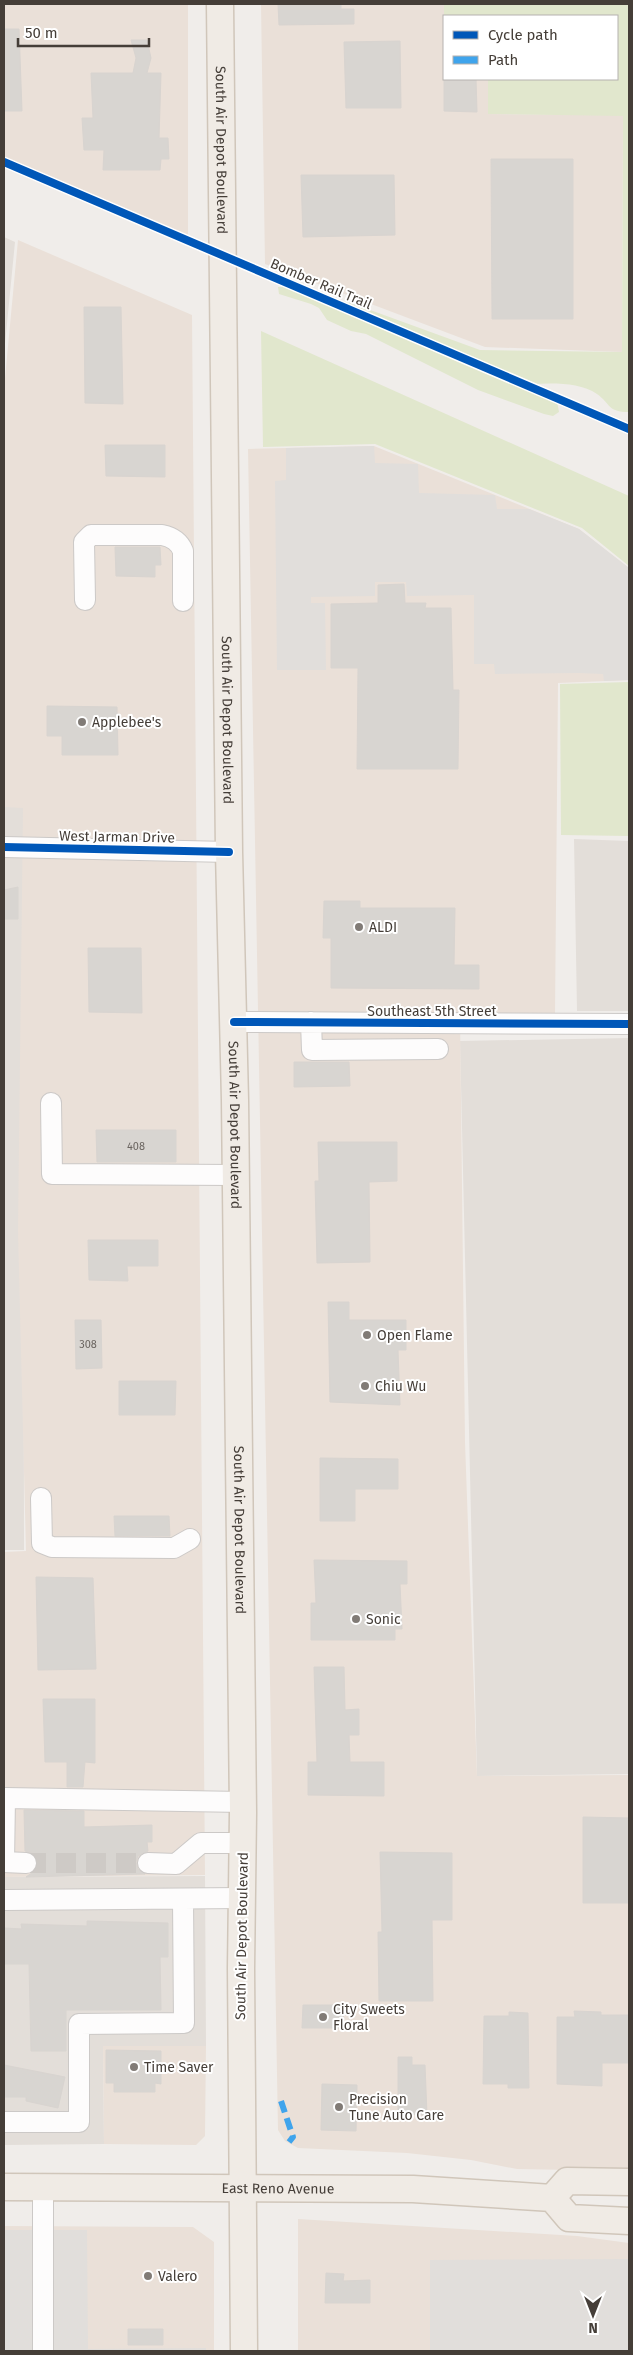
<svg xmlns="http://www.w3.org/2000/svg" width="633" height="2355" viewBox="0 0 633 2355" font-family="'Fira Sans',sans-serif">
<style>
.residential{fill:#e3ded9}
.commercial{fill:#eae0d8}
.green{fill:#e1e7cd}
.parking{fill:#e1dedb}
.building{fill:#d8d5d1;stroke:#d8d4d0}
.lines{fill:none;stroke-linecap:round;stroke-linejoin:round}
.minor-tunnel{stroke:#cecac6;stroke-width:20;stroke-dasharray:20 10;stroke-linecap:butt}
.minor-casing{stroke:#ccc9c7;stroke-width:22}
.major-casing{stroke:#d0c6ba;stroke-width:29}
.minor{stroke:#fdfcfc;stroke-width:20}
.major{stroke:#f0ebe5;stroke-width:26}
.quiet{stroke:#3fa4ec;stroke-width:6;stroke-dasharray:12 6;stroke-linecap:butt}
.cycleway-casing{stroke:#fff;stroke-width:11}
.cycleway{stroke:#0057b8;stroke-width:8}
.poi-dot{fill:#817b76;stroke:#fff;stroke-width:2}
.labels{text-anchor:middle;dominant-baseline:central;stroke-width:4;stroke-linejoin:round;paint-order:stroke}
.number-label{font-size:11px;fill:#6b6560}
.street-label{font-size:14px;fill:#453e38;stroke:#fff}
.poi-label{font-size:14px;fill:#453e38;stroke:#fff;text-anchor:start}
</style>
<rect width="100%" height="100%" fill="#f0edea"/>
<path class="residential" d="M 4,237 L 15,242 L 4,354 Z
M 4,807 L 23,807 L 24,1550 L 4,1550 Z
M 574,839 L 629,841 L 629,1011 L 577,1011 Z
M 629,1038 L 629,1774 L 477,1776 L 460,1041 Z
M 205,1876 L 206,2046 L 103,2046 L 104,2144 L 4,2145 L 4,1877 Z"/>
<path class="commercial" d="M 4,4 L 188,4 L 188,244 L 4,161 Z
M 261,4 L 444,4 L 444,79 L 488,79 L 488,114 L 623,115 L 622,352 L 485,347 L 265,264 Z
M 18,240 L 192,315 L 205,1875 L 4,1877 L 4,1552 L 26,1551 L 18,1231 L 23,808 L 4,807 L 4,389 Z
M 374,446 L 579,529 L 629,568 L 629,680 L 558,683 L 555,1014 L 460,1014 L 465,1442 L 477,1776 L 629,1775 L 629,2171 L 517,2169 L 471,2160 L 407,2153 L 298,2148 L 285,2141 L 278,2130 L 248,449 Z
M 103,2046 L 206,2046 L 205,2136 L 196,2145 L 104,2144 Z
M 298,2219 L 577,2236 L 629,2243 L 629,2351 L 298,2351 Z
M 4,2226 L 193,2227 L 214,2242 L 214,2351 L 4,2351 Z"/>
<path class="green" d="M 444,4 L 629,4 L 629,412 C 607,412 611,404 597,394 C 580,382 553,383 532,384 L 532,389 L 557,401 L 559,412 L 553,416 L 544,414 L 478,390 L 366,334 L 351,331 L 327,320 L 319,308 L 311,304 L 279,294 L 278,287 L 287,287 L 351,303 L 480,350 L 622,352 L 623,116 L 488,114 L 488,79 L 617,79 L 617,16 L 444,16 L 444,37 Z
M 261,331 L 629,496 L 629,566 L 582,528 L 375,444 L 263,447 Z
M 629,682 L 629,836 L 561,835 L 560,684 Z"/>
<path class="parking" d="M 374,446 L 375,463 L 418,464 L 419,493 L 495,495 L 497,509 L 529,509 L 579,529 L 629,568 L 629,680 L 604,681 L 603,674 L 579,673 L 495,674 L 494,664 L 474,664 L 474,595 L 407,596 L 406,582 L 375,582 L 375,596 L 311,597 L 311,603 L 325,603 L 326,670 L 277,670 L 275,481 L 286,480 L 286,448 Z
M 4,2230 L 87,2230 L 88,2349 L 206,2348 L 206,2351 L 4,2350 Z
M 629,2259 L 629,2351 L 430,2351 L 430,2260 Z"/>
<path class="building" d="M 278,4 L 341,4 L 341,9 L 354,9 L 354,24 L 279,25 Z
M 4,29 L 19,29 L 22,111 L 4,111 Z
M 131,40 L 147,40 L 151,58 L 147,73 L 161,73 L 159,138 L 168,138 L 169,159 L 161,159 L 160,170 L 103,170 L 104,150 L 84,150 L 82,118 L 93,118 L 91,73 L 133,73 L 136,58 Z
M 400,41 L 401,108 L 346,108 L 344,42 Z
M 444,79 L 476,79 L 477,112 L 444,111 Z
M 491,159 L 573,159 L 573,319 L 492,319 Z
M 301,175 L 394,175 L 395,235 L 303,237 Z
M 84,307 L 121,307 L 123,404 L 85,403 Z
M 105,445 L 165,445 L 165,477 L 106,476 Z
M 115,547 L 160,547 L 161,565 L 155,565 L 155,577 L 116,576 Z
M 404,584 L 405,603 L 426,603 L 425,608 L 451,608 L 453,690 L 459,690 L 458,769 L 357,769 L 358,668 L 331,668 L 331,604 L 378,603 L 378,585 Z
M 47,706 L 117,707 L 118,755 L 62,755 L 62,736 L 47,736 Z
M 18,887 L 18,919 L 4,919 L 4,890 Z
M 324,901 L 360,901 L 360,908 L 455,908 L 454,965 L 479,965 L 479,989 L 331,988 L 331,938 L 323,938 Z
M 88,948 L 141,948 L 142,1013 L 89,1012 Z
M 294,1062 L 349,1062 L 350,1086 L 294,1087 Z
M 96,1130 L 176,1130 L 176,1162 L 97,1162 Z
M 318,1142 L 397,1142 L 397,1181 L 369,1182 L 370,1262 L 317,1263 L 315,1181 L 319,1181 Z
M 88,1240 L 158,1240 L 158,1266 L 127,1266 L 128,1281 L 89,1280 Z
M 328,1302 L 349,1302 L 349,1320 L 406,1320 L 406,1350 L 398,1350 L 400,1405 L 330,1402 Z
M 75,1320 L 101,1320 L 102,1368 L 76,1369 Z
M 119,1381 L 176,1381 L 175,1415 L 119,1415 Z
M 320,1458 L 398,1459 L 398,1489 L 355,1489 L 355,1521 L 320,1521 Z
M 114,1516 L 169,1516 L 170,1536 L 115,1536 Z
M 314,1560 L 407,1561 L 407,1584 L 400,1584 L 402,1629 L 395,1629 L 395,1640 L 311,1640 L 311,1603 L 316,1603 Z
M 36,1577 L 93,1578 L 96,1669 L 38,1670 Z
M 314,1667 L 344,1667 L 345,1710 L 359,1709 L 359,1735 L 349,1735 L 350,1762 L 384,1762 L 384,1796 L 308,1795 L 308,1762 L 317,1762 Z
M 43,1699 L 95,1699 L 95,1763 L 85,1762 L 83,1787 L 67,1787 L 67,1762 L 45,1762 Z
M 24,1810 L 84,1811 L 84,1827 L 152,1825 L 152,1842 L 147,1842 L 148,1851 L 138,1856 L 136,1862 L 138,1869 L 145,1874 L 26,1877 L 36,1870 L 38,1863 L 33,1853 L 25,1851 Z
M 583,1817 L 629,1818 L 629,1903 L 583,1903 Z
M 380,1852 L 452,1853 L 452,1920 L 432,1920 L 433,2001 L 379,2001 L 378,1932 L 382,1932 Z
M 87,1921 L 168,1923 L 168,1957 L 160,1957 L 161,2010 L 66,2010 L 66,2051 L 31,2051 L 29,1964 L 4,1964 L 4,1928 L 22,1929 L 21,1924 L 87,1926 Z
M 303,2005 L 344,2005 L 343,2028 L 302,2028 Z
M 574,2011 L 601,2012 L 601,2015 L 629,2015 L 629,2063 L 602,2063 L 602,2086 L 557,2084 L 557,2017 L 575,2017 Z
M 509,2012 L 528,2013 L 529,2088 L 508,2088 L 508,2084 L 483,2084 L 484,2016 L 509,2016 Z
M 106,2050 L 161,2051 L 161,2084 L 155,2083 L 155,2092 L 114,2092 L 114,2083 L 106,2083 Z
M 398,2057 L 412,2057 L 412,2065 L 425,2065 L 427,2115 L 398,2114 Z
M 4,2065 L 65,2077 L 58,2108 L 26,2101 L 26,2097 L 4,2097 Z
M 322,2084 L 357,2085 L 356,2131 L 321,2130 Z
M 326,2273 L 344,2274 L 343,2281 L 370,2280 L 370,2303 L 325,2303 Z
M 128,2329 L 163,2329 L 163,2345 L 128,2345 Z"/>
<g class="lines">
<path class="minor-tunnel" d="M 26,1863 L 148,1863"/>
<defs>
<path id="minor" d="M 85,600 L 84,542 L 91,535 L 162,535 C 172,537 179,541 183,551 L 183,601
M 4,847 L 229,852
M 234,1022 L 629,1024
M 311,1022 L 312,1050 L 438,1049
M 51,1103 L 52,1174 L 236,1175
M 41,1498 L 42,1543 L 52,1547 L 174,1548 L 190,1539
M 26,1863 L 4,1862 L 5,1798 L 243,1802
M 148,1863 L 176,1864 L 201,1843 L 244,1843
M 4,1900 L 242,1898
M 4,2122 L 79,2122 L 79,2024 L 184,2023 L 183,1899
M 43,2351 L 43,2188"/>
<g id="major">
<path id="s1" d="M 220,4 L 229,852 L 235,1100 L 243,1813 L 241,1968 L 244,2351"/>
<path id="s2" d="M 4,2187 L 413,2189 L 552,2198 L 569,2218 L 629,2221"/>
<path d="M 552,2198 L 567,2181 L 629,2182"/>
</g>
</defs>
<use href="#minor" class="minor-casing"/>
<use href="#major" class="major-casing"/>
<use href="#minor" class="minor"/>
<use href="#major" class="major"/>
<path class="quiet" d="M 281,2101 L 293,2137 L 289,2142"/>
<defs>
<path id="cycleway" d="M 4,162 L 629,429
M 4,847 L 229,852
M 234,1022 L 629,1024"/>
</defs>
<use href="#cycleway" class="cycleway-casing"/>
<use href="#cycleway" class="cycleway"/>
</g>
<g class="poi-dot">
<circle cx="82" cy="722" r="5"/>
<circle cx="359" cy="927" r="5"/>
<circle cx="367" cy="1335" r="5"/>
<circle cx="365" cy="1386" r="5"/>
<circle cx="356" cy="1619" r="5"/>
<circle cx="323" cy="2017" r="5"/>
<circle cx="134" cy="2067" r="5"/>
<circle cx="339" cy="2107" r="5"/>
<circle cx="148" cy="2276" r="5"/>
</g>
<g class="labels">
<g class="number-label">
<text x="136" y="1146">408</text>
<text x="88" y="1344">308</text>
</g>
<g class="street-label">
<text stroke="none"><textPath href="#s1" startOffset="146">South Air Depot Boulevard</textPath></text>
<text transform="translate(321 284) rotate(23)">Bomber Rail Trail</text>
<text stroke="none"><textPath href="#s1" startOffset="716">South Air Depot Boulevard</textPath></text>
<text transform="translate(117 837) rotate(1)">West Jarman Drive</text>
<text x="432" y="1011">Southeast 5th Street</text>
<text stroke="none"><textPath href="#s1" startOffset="1121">South Air Depot Boulevard</textPath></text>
<text stroke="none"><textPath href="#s1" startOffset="1526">South Air Depot Boulevard</textPath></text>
<text transform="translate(242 1936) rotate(-89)">South Air Depot Boulevard</text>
<text stroke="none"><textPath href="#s2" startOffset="274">East Reno Avenue</textPath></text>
</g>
<g class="poi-label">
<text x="92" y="722">Applebee's</text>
<text x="369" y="927">ALDI</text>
<text x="377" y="1335">Open Flame</text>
<text x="375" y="1386">Chiu Wu</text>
<text x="366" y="1619">Sonic</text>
<text x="333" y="2009">City Sweets<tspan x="333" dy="16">Floral</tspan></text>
<text x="144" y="2067">Time Saver</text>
<text x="349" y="2099">Precision<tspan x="349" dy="16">Tune Auto Care</tspan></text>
<text x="158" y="2276">Valero</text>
</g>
</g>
<rect width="633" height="2355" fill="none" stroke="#453e38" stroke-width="10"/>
<rect x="443" y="15" width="175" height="65" fill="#ffffff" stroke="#b5b2af"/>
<rect x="453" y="31" width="25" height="8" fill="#0057b8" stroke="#b5b2af"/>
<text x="488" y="40" font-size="15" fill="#453e38">Cycle path</text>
<rect x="453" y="56" width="25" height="8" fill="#3fa4ec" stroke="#b5b2af"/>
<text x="488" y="65" font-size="15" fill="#453e38">Path</text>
<g transform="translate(593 2315) rotate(180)" stroke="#ffffff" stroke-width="4" paint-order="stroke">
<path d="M0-4L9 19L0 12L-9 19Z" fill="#453e38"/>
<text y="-8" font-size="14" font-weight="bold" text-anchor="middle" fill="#453e38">N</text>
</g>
<path d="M18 38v8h131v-8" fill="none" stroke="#453e38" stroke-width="2.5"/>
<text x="25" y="38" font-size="15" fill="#453e38" stroke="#ffffff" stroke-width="4" paint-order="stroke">50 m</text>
</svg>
